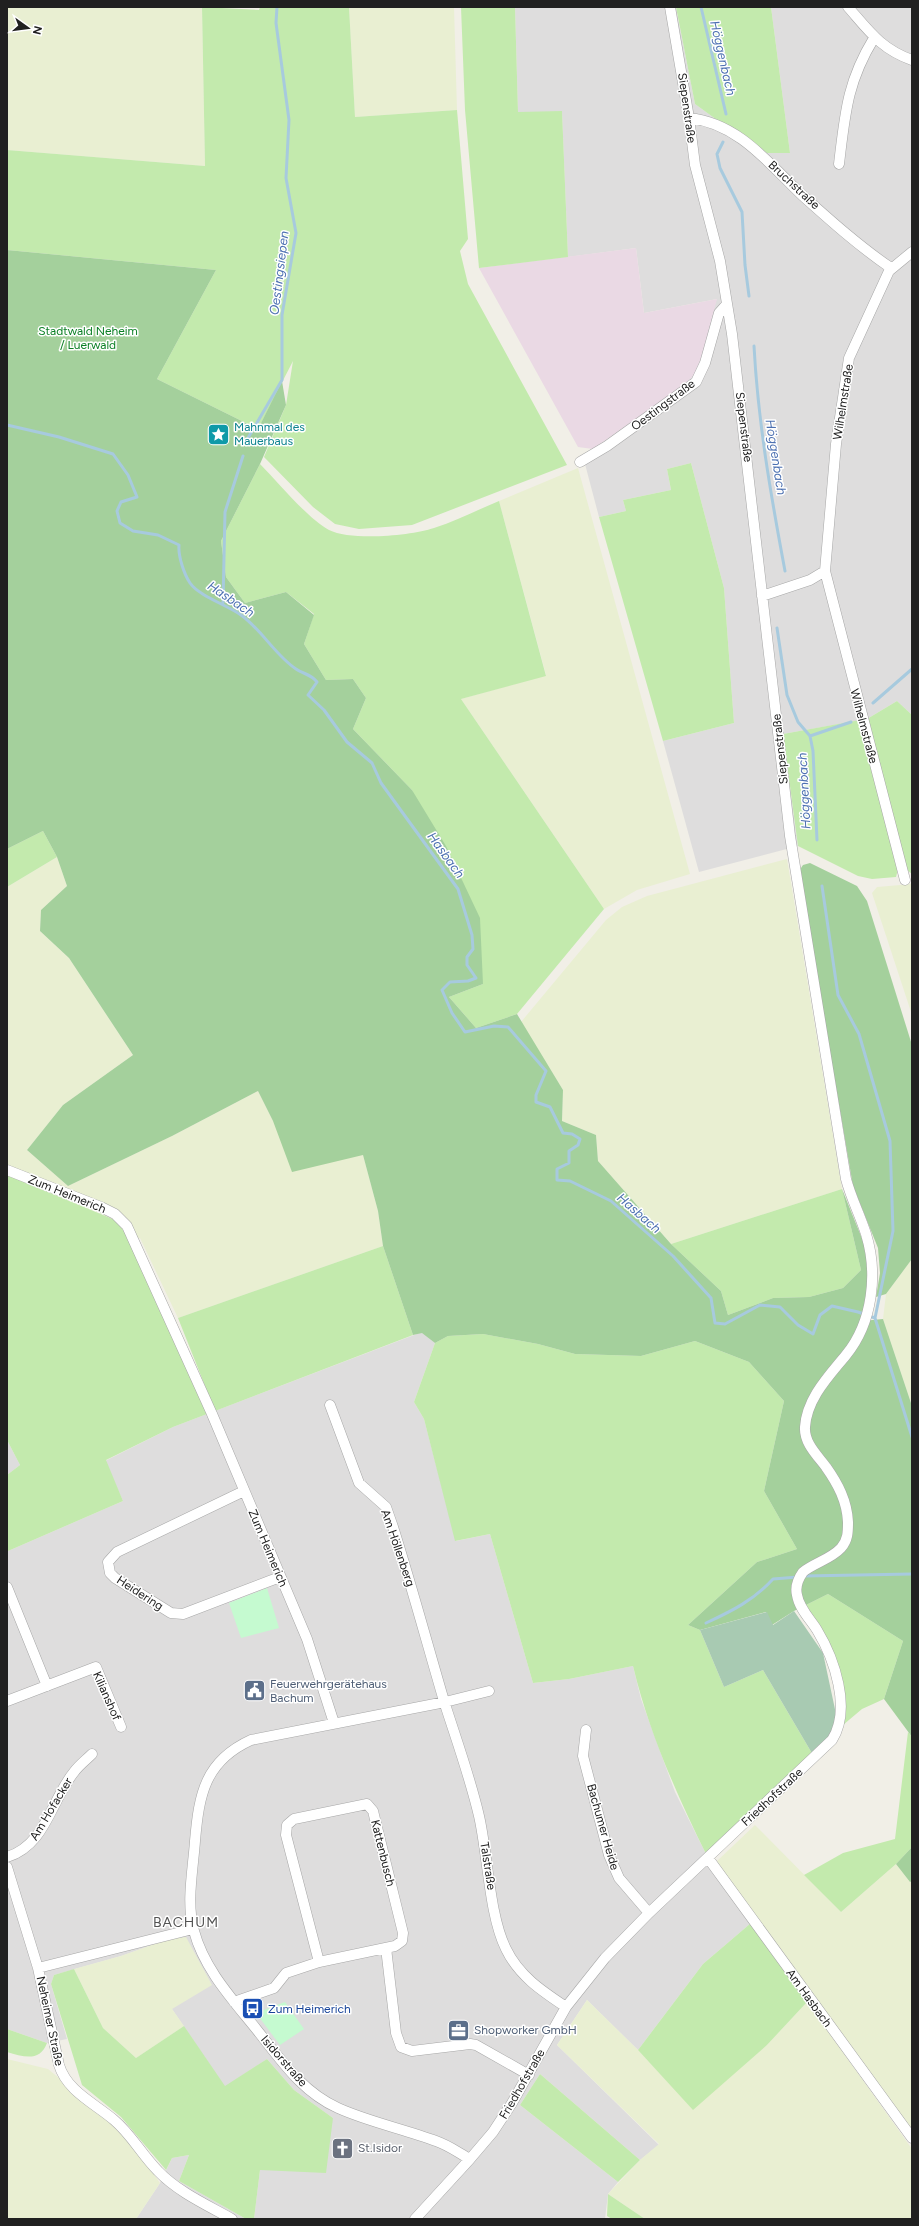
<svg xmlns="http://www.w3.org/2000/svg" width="919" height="2226" viewBox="0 0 919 2226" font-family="Figtree,sans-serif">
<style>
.residential{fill:#dedddd}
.industrial{fill:#ead9e4}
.farmland{fill:#e9efd2}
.grass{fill:#c3eaad}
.forest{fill:#a4d09c}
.cemetery{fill:#a8cab2}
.park{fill:#c5fad0}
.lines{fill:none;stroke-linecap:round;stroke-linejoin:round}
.stream{stroke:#a7cade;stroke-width:3}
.minor-casing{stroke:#a7a7a7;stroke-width:11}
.minor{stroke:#fff;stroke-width:10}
.labels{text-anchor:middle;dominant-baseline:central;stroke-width:3;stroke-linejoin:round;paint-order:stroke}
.street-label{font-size:12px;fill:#202020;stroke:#fff}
.park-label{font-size:12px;fill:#0c8026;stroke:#fff}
.culture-label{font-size:12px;fill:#0d838f;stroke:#fff;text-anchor:start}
.service-label{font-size:12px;fill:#4e5e75;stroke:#fff;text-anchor:start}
.transit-label{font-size:12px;fill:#164399;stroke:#fff;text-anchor:start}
.worship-label{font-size:12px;fill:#5b616d;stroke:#fff;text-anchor:start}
.water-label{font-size:13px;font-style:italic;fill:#4c70b1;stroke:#fff}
.quarter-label{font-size:14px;letter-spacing:1px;fill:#535353;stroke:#fff}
</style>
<rect width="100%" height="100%" fill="#f1efe7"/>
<path class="residential" d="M 515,7 L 676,7 L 695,104 L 717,120 L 738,131 L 767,153 L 790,153 L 771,7 L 912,7 L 912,715 L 897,701 L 867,719 L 783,734 L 798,846 L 699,872 L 663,741 L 734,723 L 724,588 L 691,463 L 667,469 L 671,490 L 623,500 L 626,511 L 599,517 L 585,464 L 593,449 L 657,404 L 717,299 L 644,313 L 636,248 L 568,257 L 562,112 L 518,112 Z
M 422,1332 L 435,1343 L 414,1402 L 424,1419 L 456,1541 L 490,1534 L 533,1683 L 569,1679 L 633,1666 L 641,1699 L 675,1792 L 707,1856 L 751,1923 L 703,1964 L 638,2050 L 587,2000 L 557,2045 L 659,2145 L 640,2160 L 540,2074 L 520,2105 L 618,2182 L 608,2194 L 605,2219 L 254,2219 L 260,2170 L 333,2118 L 294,2090 L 267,2059 L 225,2087 L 172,2009 L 169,1939 L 121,1956 L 54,1975 L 51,1984 L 67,2039 L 47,2043 L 7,2029 L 7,1550 L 8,1551 L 123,1501 L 105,1461 L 173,1427 Z
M 7,1440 L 20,1465 L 7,1475 Z
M 189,2155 L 179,2181 L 246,2219 L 136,2219 L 160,2183 L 172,2158 Z"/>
<path class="industrial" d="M 636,248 L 644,313 L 717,299 L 702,356 L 694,375 L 687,382 L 657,404 L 593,449 L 578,447 L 479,268 Z"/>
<path class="farmland" d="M 7,7 L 202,7 L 205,166 L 7,150 Z
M 349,7 L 454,7 L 457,110 L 355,117 Z
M 578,468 L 690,874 L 637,890 L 604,909 L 461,699 L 546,675 L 499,501 Z
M 57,857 L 67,886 L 41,910 L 40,931 L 69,958 L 133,1055 L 63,1105 L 27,1150 L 68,1186 L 172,1136 L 258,1091 L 273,1121 L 363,1155 L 378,1211 L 383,1246 L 178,1318 L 140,1238 L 132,1241 L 115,1220 L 7,1175 L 7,887 Z
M 787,859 L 842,1189 L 671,1244 L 598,1161 L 596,1135 L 562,1121 L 563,1090 L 521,1022 L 606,920 L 622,907 L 647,896 Z
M 912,884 L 912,1015 L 872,893 L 877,887 Z
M 912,1259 L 912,1406 L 883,1319 L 886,1294 Z
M 755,1825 L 841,1912 L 896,1864 L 910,1882 L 912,1881 L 912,2130 L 716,1862 Z
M 186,1937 L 212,1985 L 172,2009 L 184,2026 L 136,2058 L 103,2028 L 74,1969 L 121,1956 L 169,1939 Z
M 587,2000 L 638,2050 L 693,2109 L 767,2045 L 807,2002 L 912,2149 L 912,2219 L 645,2219 L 608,2194 L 640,2160 L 659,2144 L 557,2045 Z
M 7,2059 L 48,2069 L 110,2120 L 138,2152 L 160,2183 L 136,2219 L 7,2219 Z"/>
<path class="grass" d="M 202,7 L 259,10 L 260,7 L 349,7 L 355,117 L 457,110 L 468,239 L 460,251 L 468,284 L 567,465 L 412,525 L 359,529 L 335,524 L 313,507 L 264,457 L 286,405 L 293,361 L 258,429 L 157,379 L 216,270 L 7,250 L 7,150 L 205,166 Z
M 461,7 L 515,7 L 518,112 L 562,111 L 568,257 L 479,268 L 465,110 Z
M 676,7 L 771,7 L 790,153 L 767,153 L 738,131 L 717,120 L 695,104 Z
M 691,463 L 724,588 L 734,723 L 663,741 L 599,517 L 626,511 L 623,500 L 671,490 L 667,469 Z
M 260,464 C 279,483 306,517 329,530 C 351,541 410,536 434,528 C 456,521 477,510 499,501 L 546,676 L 461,699 L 604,909 L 517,1014 L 476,1028 L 449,997 L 483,984 L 412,790 L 353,729 L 366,698 L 353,679 L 326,680 L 304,644 L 314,614 L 286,592 L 245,603 L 226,577 L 221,541 Z
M 897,701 L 912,715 L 912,874 L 907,870 L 867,719 Z
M 860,720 L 898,869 L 896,877 L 872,879 L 858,876 L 798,846 L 783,734 Z
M 43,831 L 57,857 L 7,887 L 7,849 Z
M 7,1175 L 115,1220 L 132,1241 L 207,1414 L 173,1427 L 106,1460 L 123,1501 L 8,1551 L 7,1475 L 20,1465 L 7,1440 Z
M 842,1189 L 861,1270 L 843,1288 L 809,1297 L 773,1298 L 728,1315 L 721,1291 L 671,1244 Z
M 383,1246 L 413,1335 L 215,1411 L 178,1318 Z
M 483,1334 L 538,1344 L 575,1354 L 641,1356 L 695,1341 L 749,1362 L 784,1401 L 764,1491 L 797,1549 L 757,1562 L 688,1625 L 700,1630 L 724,1687 L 763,1670 L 813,1755 L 707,1856 C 677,1795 649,1733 633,1666 L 569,1679 L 533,1683 L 490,1534 L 455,1541 L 424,1419 L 414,1402 L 435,1343 L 448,1336 Z
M 828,1594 L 903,1641 L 884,1699 L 862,1709 L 843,1725 C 849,1678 833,1643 804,1606 Z
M 908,1732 L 912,1737 L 912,1847 L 896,1864 L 841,1912 L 804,1875 L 843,1853 L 895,1839 Z
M 751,1923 L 807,2002 L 767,2045 L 693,2110 L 638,2050 L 703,1964 Z
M 74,1969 L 103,2028 L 136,2058 L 184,2026 L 225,2086 L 267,2059 L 294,2090 L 333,2118 L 326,2173 L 260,2170 L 254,2219 L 246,2219 L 179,2181 L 189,2155 L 172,2158 L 166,2170 L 121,2117 L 82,2085 L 51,1984 L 54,1975 Z
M 7,2029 L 47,2043 C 40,2062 24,2057 7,2052 Z
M 540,2074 L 640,2160 L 618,2182 L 520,2105 Z
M 608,2194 L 645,2219 L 612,2219 L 607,2216 Z"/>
<path class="forest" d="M 7,250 L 216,270 L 157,379 L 258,429 L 282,381 L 286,405 L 260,464 L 221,541 L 226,577 L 245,603 L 286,592 L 314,615 L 304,644 L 326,680 L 353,679 L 366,698 L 353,729 L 412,790 L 446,846 L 480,918 L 483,984 L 449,997 L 476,1028 L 517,1014 L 563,1090 L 562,1121 L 596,1135 L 598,1161 L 671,1244 L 721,1291 L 728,1315 L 773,1298 L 809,1297 L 843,1288 L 861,1270 L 842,1189 L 867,1251 L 868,1299 L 862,1321 L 883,1319 L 912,1406 L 912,1737 L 884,1699 L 903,1641 L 828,1594 L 794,1611 L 772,1625 L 766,1612 L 700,1630 L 688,1625 L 757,1562 L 797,1549 L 764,1491 L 784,1401 L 749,1362 L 695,1341 L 641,1356 L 575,1354 L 538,1344 L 483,1334 L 448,1336 L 435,1343 L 422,1333 L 413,1335 L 383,1246 L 378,1211 L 363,1155 L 292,1172 L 273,1121 L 258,1091 L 172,1136 L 68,1186 L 27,1150 L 63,1105 L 133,1055 L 69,958 L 40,931 L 41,910 L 67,886 L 57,857 L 43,831 L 7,849 Z
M 810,863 L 857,886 L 867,901 L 912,1045 L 912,1259 L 886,1294 L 876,1297 L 880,1273 L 878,1248 L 853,1186 L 799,871 L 803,865 Z
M 912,1847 L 912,1881 L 910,1882 L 896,1864 Z"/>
<path class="cemetery" d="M 794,1611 L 823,1653 L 836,1714 L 830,1738 L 813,1755 L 763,1670 L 724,1687 L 700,1630 L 767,1612 L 773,1625 Z"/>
<path class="park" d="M 267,1588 L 279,1628 L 241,1638 L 229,1603 Z
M 285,2002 L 304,2029 L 280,2045 L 256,2013 Z"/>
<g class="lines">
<path class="stream" d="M 701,7 L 726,114
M 723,142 L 717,154 L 720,168 L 742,212 L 745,265 L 749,296
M 754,346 C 758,422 771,496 785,571
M 7,425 L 59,437 L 113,454 L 128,475 L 137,497 L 121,502 L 117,511 L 120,523 L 133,531 L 158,535 L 179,545 C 178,556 184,574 190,583 C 199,596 227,605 241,615 C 262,630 275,655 296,669 C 303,674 311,674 317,682 L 308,695 L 324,710 L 347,742 L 372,763 L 381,783 L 458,889 L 472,935 L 473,949 L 467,957 L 467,965 L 476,978 L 468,981 L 450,982 L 442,990 L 452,1013 L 465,1032 L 494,1026 L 508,1027 L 546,1071 L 536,1095 L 536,1102 L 550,1107 L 563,1133 L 572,1134 L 580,1139 L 578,1145 L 569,1151 L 569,1163 L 557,1169 L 557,1180 L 570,1181 L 611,1201 L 673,1256 L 711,1298 L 715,1323 L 725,1324 L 760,1305 L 780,1307 L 798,1325 L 813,1334 L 820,1315 L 832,1306 L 858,1312 L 875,1318
M 248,438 L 282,380 L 282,315 L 296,233 L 286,178 L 289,120 L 276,23 L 277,7
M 223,603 L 225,512 L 243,456
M 777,628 L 787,695 L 798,722 L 810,736 L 813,751 L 817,840
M 873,703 L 912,669
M 810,736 L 851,722
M 822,886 L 838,995 L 859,1034 L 890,1141 L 893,1231 L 875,1318 L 912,1437
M 804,1576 L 912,1574
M 706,1623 C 732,1611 754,1600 773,1579 L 798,1577"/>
<defs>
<path id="minor" d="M 848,7 C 869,31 881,49 912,60
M 689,118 C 739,123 770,165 803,196 C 831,221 860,247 891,268
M 839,164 C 845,114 847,82 874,38
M 580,462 L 607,446 L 696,382 L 705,363 L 719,313 L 727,304
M 762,596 L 810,580 L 825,571
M 905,880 L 825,571 L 836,444 L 849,358 L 889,271 L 912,252
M 7,1170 L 101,1207 L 115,1214 L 127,1226 L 212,1414 L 307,1639 L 334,1723
M 330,1405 L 359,1483 L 386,1507 L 393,1527 C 411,1584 427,1643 444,1701 C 456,1739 470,1777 479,1816 C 488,1855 489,1915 506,1949 C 519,1976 542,1991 566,2007
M 244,1491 L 117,1552 L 108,1562 L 110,1573 L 115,1578 L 171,1613 L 183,1614 L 280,1577
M 7,1587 L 47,1686
M 7,1701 L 96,1667 L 121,1727
M 586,1730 L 583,1756 L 609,1855 L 619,1878 L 649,1913
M 7,1857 C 46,1845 51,1800 74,1772 C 79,1765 86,1760 92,1754
M 708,1858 L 912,2138
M 7,1867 L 38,1968 L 59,2065 C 67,2091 94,2103 114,2120 C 131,2134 142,2155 158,2171 C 178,2192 207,2205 232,2219
M 386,1948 L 396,2033 L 401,2047 L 412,2051 L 470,2044 L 476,2045 L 529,2075
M 38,1968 L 193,1929
M 234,2002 L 274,1988 L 286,1973 L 319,1962 L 395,1946 L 402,1941 L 403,1933 L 373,1811 L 367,1804 L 294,1819 L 287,1825 L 286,1835 L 319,1962
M 470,2159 L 493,2132 L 512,2103 L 566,2007 L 605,1958 L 649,1913 L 832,1740 C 852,1709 834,1658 817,1630 C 810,1619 799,1608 797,1595 C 795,1587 798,1579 803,1572 C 814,1563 831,1559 841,1548 C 848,1540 848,1532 848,1522 C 847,1501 838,1484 826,1467 C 817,1455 804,1443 805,1427 C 807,1398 829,1376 846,1355 C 873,1322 878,1273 866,1234 C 860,1215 851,1198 846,1179 L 790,836 L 732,334 L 720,261 L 695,165 L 689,118 L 670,7
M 415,2219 L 470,2159 C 459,2153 448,2145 436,2141 C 404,2129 369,2122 338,2108 C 302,2092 281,2060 257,2030 C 233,2000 204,1969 194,1931 C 186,1903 193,1870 195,1841 C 199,1794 205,1761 251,1740 L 445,1702 L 489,1691"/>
</defs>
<use href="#minor" class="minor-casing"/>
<use href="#minor" class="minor"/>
</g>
<defs>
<symbol id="sight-square" viewBox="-11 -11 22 22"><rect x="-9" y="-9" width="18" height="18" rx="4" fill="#0f9aa8" stroke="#fff"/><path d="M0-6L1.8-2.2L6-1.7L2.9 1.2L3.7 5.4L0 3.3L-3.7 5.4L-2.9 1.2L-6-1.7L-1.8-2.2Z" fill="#fff"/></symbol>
<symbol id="civic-square" viewBox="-11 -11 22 22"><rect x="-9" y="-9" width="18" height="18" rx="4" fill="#5c6f8a" stroke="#fff"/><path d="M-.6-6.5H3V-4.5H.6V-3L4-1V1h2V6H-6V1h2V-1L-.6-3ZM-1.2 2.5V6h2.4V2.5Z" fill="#fff"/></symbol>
<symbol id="bus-square" viewBox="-11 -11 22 22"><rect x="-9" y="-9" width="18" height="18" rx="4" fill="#1a4fb4" stroke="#fff"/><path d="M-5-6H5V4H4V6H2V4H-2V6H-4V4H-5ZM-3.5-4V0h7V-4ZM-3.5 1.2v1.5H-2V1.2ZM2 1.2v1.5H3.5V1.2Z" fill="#fff"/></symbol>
<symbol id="office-square" viewBox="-11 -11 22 22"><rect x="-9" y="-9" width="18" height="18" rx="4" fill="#5c6f8a" stroke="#fff"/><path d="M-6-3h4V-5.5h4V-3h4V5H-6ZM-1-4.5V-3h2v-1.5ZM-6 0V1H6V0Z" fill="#fff"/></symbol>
<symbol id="church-square" viewBox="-11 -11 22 22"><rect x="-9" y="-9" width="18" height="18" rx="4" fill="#6b7280" stroke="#fff"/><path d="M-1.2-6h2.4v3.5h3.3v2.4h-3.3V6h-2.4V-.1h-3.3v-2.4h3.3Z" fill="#fff"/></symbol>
</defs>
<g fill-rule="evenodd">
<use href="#sight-square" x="206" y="422" width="25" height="25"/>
<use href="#civic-square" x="242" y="1678" width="25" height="25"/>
<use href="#bus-square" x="240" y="1996" width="25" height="25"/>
<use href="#office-square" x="446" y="2018" width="25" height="25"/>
<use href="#church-square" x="330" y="2136" width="25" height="25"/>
</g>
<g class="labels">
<g class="street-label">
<text transform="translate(687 108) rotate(82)">Siepenstraße</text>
<text transform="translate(794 185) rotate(43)">Bruchstraße</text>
<text transform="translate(843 402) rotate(-81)">Wilhelmstraße</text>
<text transform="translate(663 405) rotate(-37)">Oestingstraße</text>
<text transform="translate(744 427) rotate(83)">Siepenstraße</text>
<text transform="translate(864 726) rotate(75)">Wilhelmstraße</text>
<text transform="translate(780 749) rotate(-96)">Siepenstraße</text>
<text transform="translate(67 1194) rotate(22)">Zum Heimerich</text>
<text transform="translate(268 1548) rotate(67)">Zum Heimerich</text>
<text transform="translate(398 1548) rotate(71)">Am Höllenberg</text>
<text transform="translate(140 1593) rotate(33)">Heidering</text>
<text transform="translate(107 1696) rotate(66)">Kilianshof</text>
<text transform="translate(772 1797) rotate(-43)">Friedhofstraße</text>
<text transform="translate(51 1809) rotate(-59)">Am Hofacker</text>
<text transform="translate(603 1827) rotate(74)">Bachumer Heide</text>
<text transform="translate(383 1853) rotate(76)">Kattenbusch</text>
<text transform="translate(488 1866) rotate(81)">Talstraße</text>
<text transform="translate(809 1998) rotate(54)">Am Hasbach</text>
<text transform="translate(50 2021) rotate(78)">Neheimer Straße</text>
<text transform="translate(284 2061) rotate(49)">Isidorstraße</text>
<text transform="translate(522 2084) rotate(-60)">Friedhofstraße</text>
</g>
<g class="park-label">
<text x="88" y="331">Stadtwald Neheim<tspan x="88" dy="14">/ Luerwald</tspan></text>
</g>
<g class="culture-label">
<text x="234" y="427">Mahnmal des<tspan x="234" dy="14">Mauerbaus</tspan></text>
</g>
<g class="service-label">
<text x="270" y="1684">Feuerwehrgerätehaus<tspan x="270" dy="14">Bachum</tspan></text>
<text x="474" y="2030">Shopworker GmbH</text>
</g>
<g class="transit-label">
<text x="268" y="2009">Zum Heimerich</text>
</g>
<g class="worship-label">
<text x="358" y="2148">St.Isidor</text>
</g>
<g class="water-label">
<text transform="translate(723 58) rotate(77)">Höggenbach</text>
<text transform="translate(279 273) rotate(-83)">Oestingsiepen</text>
<text transform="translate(776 457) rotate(81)">Höggenbach</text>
<text transform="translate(231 599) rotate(34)">Hasbach</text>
<text transform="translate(804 791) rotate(-93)">Höggenbach</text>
<text transform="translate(446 855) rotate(54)">Hasbach</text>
<text transform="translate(639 1213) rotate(41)">Hasbach</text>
</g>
<g class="quarter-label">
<text x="186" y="1922">BACHUM</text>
</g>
</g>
<rect width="919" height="2226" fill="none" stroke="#202020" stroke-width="16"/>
<g transform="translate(28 28) rotate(104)" stroke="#ffffff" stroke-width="3" paint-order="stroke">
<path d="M0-3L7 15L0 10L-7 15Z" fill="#202020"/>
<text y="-6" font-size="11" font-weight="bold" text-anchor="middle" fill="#202020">N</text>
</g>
</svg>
